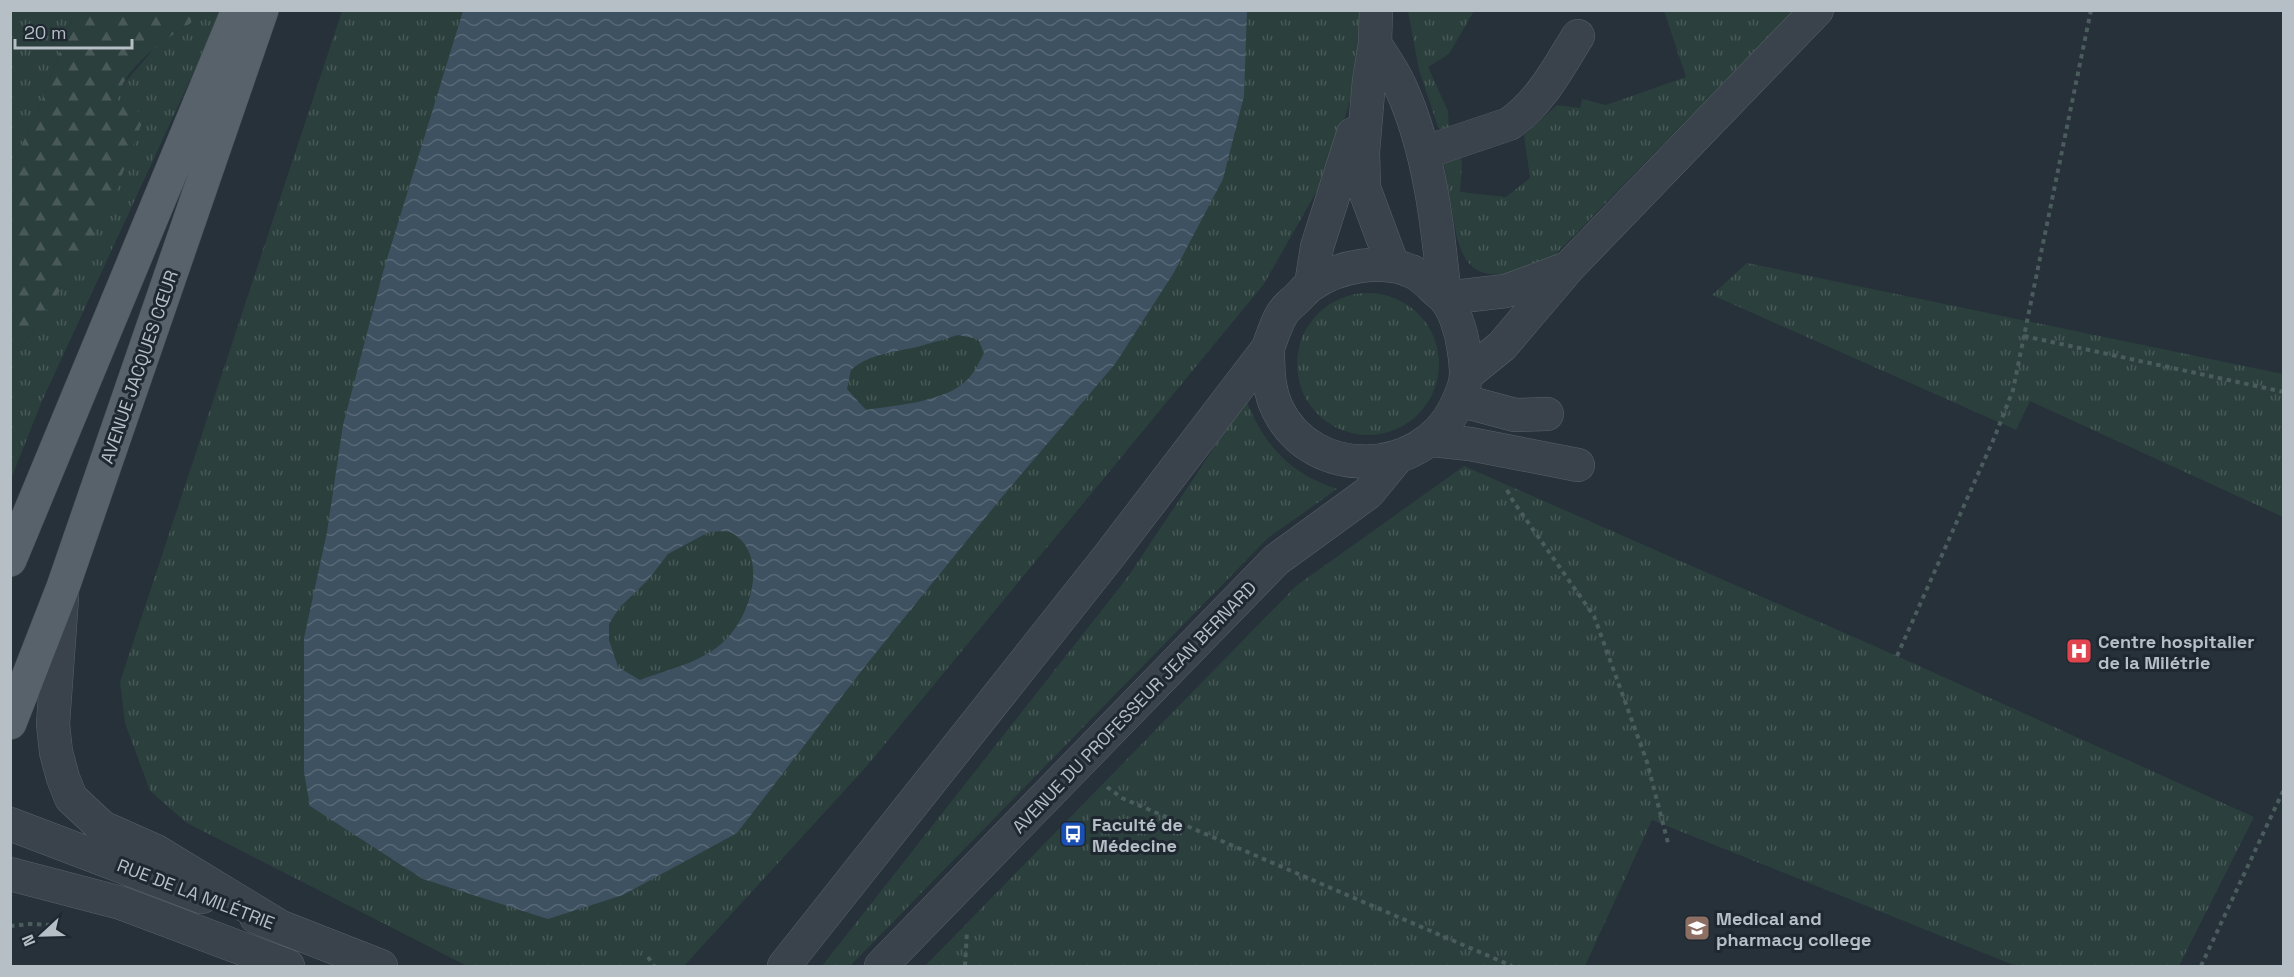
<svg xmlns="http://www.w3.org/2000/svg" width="2294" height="977" viewBox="0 0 2294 977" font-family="'Space Grotesk',sans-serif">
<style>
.grass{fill:url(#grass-tufts)}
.forest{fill:url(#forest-firs)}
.water{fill:url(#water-waves);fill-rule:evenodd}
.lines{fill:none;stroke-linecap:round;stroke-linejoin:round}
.minor-casing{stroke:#586169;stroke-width:34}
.major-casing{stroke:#434c54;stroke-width:34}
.path{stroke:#4a5c5c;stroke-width:4;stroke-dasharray:4.5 4.5;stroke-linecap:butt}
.minor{stroke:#3a434b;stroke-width:33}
.major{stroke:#58626b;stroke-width:33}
.labels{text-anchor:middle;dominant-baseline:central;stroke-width:6;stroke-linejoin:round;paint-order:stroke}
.street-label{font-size:18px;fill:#b6bec6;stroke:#1f2830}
.poi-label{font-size:18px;font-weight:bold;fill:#b6bec6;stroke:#1f2830;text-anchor:start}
</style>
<defs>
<pattern id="grass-tufts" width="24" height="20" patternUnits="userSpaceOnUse" patternTransform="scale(1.5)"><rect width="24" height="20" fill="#2b3f3d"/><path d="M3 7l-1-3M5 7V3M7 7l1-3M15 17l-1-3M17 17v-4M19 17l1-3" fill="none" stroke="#485958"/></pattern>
<pattern id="forest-firs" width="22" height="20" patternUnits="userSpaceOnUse" patternTransform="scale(1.5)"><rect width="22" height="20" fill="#2b3f3d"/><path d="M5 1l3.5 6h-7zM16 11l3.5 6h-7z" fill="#485958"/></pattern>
<pattern id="water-waves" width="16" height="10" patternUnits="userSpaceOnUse" patternTransform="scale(1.5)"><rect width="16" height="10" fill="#3e5161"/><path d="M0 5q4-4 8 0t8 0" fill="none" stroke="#586876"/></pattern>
</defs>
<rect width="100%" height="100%" fill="#26313a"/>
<path class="grass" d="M 11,11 L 75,11 L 40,105 L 11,168 Z
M 194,11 L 222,11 L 42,401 L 11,479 L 11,360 L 35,328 L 81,259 L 120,88 L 158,44 L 191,23 Z
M 342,11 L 1362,11 L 1352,93 L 1331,166 L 1264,284 L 867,766 L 684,966 L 467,966 L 187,823 L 150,791 L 125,723 L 120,682 Z
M 1408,11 L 1474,11 L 1449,54 L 1428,67 L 1448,111 L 1449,129 L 1442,131 L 1438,127 L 1419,70 Z
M 1664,11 L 1793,11 L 1555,255 C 1539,266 1522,273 1503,274 C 1461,279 1457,241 1452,210 C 1449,193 1446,176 1443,159 L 1460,153 L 1462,164 L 1460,192 L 1506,197 L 1530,178 L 1524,135 L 1557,105 L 1580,108 L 1582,99 L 1606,105 L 1686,77 Z
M 1747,263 L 2283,374 L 2283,517 L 2030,401 L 2016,430 L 1712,295 Z
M1297 364a71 71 0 1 1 142 0a71 71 0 1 1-142 0Z
M 1246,400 C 1265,446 1289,473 1337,489 L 1268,538 L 850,966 L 822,966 L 1127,578 Z
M 1464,466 L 1897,656 L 2254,817 L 2179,966 L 2016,966 L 1652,820 L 1585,966 L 925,966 L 1296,586 Z"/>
<path class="forest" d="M 75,11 L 194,11 L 191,23 C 164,40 123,67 117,101 L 132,102 L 143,120 L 115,193 L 81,259 L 35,328 L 11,360 L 11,168 L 40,105 Z"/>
<path class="water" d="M 463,11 L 1247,11 L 1244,96 L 1223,179 L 1173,274 L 1115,364 L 1002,497 L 866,665 L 737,833 L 623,895 L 548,919 L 423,879 L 310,806 L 304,772 L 304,638 L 327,532 L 343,425 L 383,272 ZM 958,335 L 978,339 L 984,353 C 980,361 975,371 969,378 C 948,402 896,405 866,410 L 847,389 L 851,370 C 869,354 894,352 917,347 C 931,343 945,339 958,335 ZM 709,532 C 716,532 726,530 732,533 C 768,554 752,610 730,635 C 707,662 671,668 640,680 L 618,667 L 609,640 L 609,624 L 619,608 L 648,580 L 668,554 Z"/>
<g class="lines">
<defs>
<path id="minor" d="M 1376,10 L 1375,44 L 1369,81 L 1363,152 L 1364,188 L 1393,266
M 1375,44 C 1384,58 1394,72 1401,88 C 1430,152 1438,228 1445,298
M 1423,153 L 1509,124 C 1541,102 1558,68 1578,36
M 1311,285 L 1317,247 L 1353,134
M 1445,298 L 1506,291 L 1565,269
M 1466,375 L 1502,346 L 1569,267 L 1817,10
M 1459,400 L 1515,415 L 1547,414
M 1432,440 L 1470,444 L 1578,465
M 62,598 L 53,724 L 56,752 L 63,778 L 71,798 L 102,827 L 156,851 L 276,924
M 10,824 L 202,897
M 10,874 L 121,903 L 288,966
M 256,917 L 381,966
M 784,966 L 1109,556 L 1268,348 C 1272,337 1276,324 1282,314 C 1285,309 1290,305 1294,301 C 1300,296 1305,289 1311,285 C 1338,266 1384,257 1415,273 C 1424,278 1432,287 1440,294 C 1454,305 1462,333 1464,351 C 1465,358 1466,366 1466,374 C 1466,385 1460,398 1455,408 C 1421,477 1313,481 1278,410 C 1268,390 1268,369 1268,348
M 881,966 L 1276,560 L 1368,493 L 1396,459"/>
<path id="major" d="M 10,560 L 238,10
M 10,723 L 63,587 L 262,10"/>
</defs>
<use href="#minor" class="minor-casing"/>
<use href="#major" class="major-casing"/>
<path class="path" d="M 2091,10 L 2024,336 L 2284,392
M 1507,490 L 1513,501 L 1594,616 L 1647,762 L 1668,843
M 1897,656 L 1995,436 L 2013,390 L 2024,336
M 1107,787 L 1122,798 L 1512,966
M 10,926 L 30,924 L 52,925
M 648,957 L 654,966
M 965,966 L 967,931
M 2201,966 L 2284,789"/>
<use href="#minor" class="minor"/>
<use href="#major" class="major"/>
</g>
<defs>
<symbol id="hospital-square" viewBox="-11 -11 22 22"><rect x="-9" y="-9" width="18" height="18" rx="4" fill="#e0444e" stroke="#1f2830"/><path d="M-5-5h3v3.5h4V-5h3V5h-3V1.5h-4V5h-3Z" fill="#fff"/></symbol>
<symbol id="bus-square" viewBox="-11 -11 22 22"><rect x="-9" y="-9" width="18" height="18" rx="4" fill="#1a4fb4" stroke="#1f2830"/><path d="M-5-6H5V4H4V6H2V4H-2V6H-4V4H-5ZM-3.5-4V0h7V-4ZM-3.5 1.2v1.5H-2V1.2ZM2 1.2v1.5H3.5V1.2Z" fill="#fff"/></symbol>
<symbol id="university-square" viewBox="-11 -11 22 22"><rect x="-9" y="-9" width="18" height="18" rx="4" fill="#8d6e63" stroke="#1f2830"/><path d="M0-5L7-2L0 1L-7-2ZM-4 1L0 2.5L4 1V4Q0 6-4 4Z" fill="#fff"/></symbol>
</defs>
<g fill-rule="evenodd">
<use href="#hospital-square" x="2064" y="636" width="30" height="30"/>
<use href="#bus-square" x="1058" y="819" width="30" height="30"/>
<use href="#university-square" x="1682" y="913" width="30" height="30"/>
</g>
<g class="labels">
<g class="street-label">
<text transform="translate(139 367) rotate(-71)">AVENUE JACQUES CŒUR</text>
<text transform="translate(1134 707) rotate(-46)">AVENUE DU PROFESSEUR JEAN BERNARD</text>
<text transform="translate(196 894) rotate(21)">RUE DE LA MILÉTRIE</text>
</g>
<g class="poi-label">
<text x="2098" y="641">Centre hospitalier<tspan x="2098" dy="21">de la Milétrie</tspan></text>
<text x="1092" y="824">Faculté de<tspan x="1092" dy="21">Médecine</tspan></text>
<text x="1716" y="918">Medical and<tspan x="1716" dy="21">pharmacy college</tspan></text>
</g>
</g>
<rect width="2294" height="977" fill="none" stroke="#b6bec6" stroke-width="24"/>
<g transform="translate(42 935) rotate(248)" stroke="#1f2830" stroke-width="4.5" paint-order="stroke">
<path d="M0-4.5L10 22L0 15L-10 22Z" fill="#b6bec6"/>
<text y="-9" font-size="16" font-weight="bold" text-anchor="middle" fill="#b6bec6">N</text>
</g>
<path d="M15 39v9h117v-9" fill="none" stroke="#b6bec6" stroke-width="3"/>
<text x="24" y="39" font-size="18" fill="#b6bec6" stroke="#1f2830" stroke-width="4.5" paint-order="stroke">20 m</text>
</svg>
